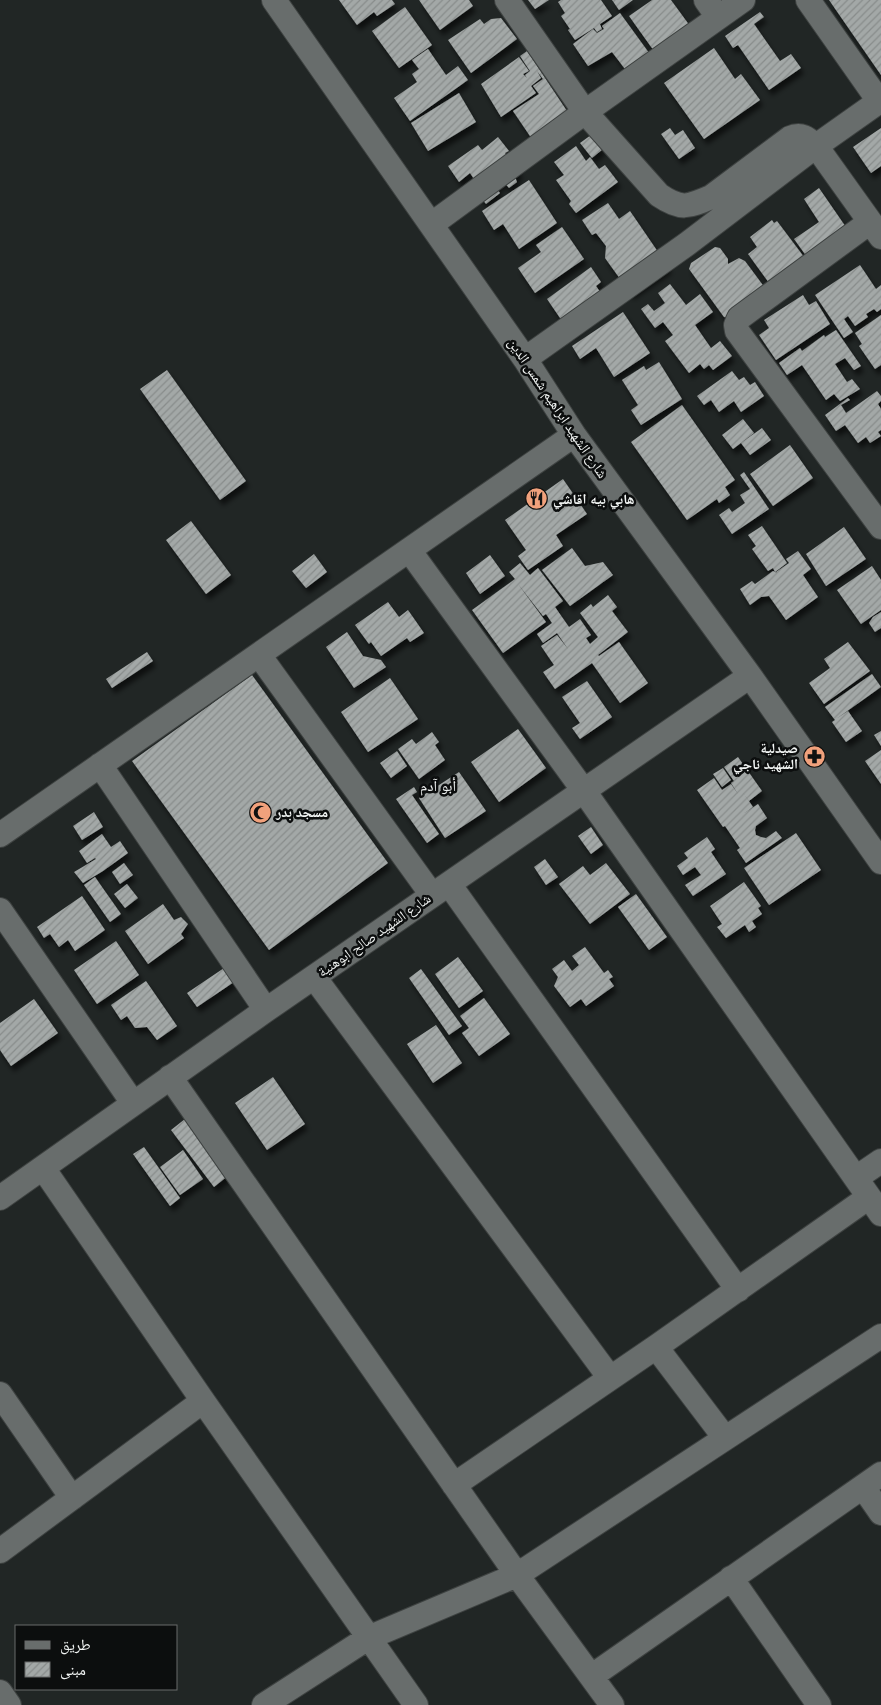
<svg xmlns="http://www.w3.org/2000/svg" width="881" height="1705" viewBox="0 0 881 1705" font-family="Quicksand,'Noto Naskh Arabic',sans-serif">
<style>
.building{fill:url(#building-hatch);filter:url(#shadow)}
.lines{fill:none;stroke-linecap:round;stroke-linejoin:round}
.minor-casing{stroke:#3e4241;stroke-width:26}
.minor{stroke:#686d6c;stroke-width:24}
.labels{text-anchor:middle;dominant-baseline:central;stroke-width:5;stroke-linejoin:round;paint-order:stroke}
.street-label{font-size:14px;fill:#f2f5f4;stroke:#0c0e0e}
.poi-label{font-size:14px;font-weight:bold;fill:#f2f5f4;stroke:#0c0e0e;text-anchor:start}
.neighbourhood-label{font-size:15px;fill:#f2f5f4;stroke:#0c0e0e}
</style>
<defs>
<pattern id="building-hatch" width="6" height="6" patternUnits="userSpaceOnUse" patternTransform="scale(1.25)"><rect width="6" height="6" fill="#a3a8a7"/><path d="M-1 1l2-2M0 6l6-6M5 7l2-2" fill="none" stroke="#888c8b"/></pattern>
<filter id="shadow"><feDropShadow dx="3" dy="5.5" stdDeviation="2.5" flood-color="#0009"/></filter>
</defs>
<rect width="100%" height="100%" fill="#212625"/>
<path class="building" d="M 339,0 L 392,0 L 395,4 L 377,16 L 374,12 L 357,25 Z
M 419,0 L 469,0 L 473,6 L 440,30 Z
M 528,0 L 549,0 L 535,9 Z
M 561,0 L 601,0 L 612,16 L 600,24 L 599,22 L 602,29 L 597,32 L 594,28 L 575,40 L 568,30 L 570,29 L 561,16 L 565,13 L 558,2 Z
M 612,0 L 633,0 L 619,10 Z
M 652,0 L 671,0 L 690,26 L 654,51 L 629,16 Z
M 829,0 L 881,0 L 881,75 Z
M 405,7 L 432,45 L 399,68 L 372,31 Z
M 760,12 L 764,17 L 754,24 L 780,61 L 791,54 L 801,68 L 769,90 L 738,45 L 733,48 L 725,36 Z
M 620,13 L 652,57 L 628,73 L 612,52 L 588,66 L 573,44 L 593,29 L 597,33 L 604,29 L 602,26 Z
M 501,18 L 517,39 L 471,73 L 448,40 L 480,19 L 484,24 L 491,19 Z
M 714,48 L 735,79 L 741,74 L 760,100 L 704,139 L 664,83 Z
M 428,49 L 446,75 L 458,66 L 468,80 L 410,121 L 394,98 L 417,82 L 412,74 L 419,69 L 412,60 Z
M 527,51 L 571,117 L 534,142 L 513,111 L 539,94 L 533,86 L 543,79 L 537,71 L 541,78 L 531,86 L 536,93 L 501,117 L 481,84 L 519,57 L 529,71 L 523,74 L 527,78 L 525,75 L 530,71 L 520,56 Z
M 459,93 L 476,122 L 428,151 L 411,123 Z
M 670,128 L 675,135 L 683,130 L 695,148 L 679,159 L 661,134 Z
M 881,128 L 881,166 L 871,173 L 853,147 Z
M 591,135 L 603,149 L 592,158 L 580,143 Z
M 498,137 L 509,151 L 505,153 L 520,173 L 515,177 L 517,182 L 509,188 L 504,182 L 496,188 L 500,193 L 486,204 L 469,182 L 474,179 L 470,173 L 459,182 L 448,166 L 478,145 L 482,150 Z
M 576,146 L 586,161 L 590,157 L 599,169 L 605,165 L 618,182 L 576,213 L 569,204 L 571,201 L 556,180 L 564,175 L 554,162 Z
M 529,180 L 557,223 L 519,249 L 503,224 L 494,230 L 482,211 Z
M 819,188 L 850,233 L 810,261 L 794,239 L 819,222 L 804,199 Z
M 608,203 L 619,219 L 630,211 L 669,268 L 631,294 L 605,258 L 606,246 L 596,233 L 592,235 L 582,220 Z
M 772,220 L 774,223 L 777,221 L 807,261 L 772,287 L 748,254 L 757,247 L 750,237 Z
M 562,227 L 584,259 L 535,293 L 518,268 L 541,252 L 536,245 Z
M 715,247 L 720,248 L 728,259 L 728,264 L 739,258 L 745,261 L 765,288 L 733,319 L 724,317 L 689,269 L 691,263 Z
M 860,265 L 876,289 L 881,285 L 881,309 L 877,312 L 874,309 L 866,314 L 868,317 L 855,326 L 848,316 L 844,319 L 853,332 L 844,338 L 815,295 Z
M 591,267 L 601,282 L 596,286 L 605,299 L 571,334 L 547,299 Z
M 670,284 L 686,305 L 700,294 L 713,312 L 695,325 L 711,348 L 720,341 L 732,356 L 713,370 L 709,365 L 704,369 L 700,364 L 689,373 L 665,341 L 673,335 L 663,322 L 655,328 L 641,309 L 648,304 L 654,311 L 665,303 L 658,293 Z
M 803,295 L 809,305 L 816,301 L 830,324 L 776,360 L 759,335 L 769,328 L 764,320 Z
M 623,312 L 650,353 L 614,377 L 596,348 L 580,359 L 572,346 Z
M 881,315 L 881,365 L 875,369 L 859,346 L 862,344 L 855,333 Z
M 836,330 L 861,366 L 854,370 L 845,358 L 835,364 L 847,382 L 852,379 L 860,389 L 840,401 L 834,394 L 826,400 L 802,365 L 787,375 L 779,363 L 800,348 L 802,351 L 824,335 L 825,337 Z
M 659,362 L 682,399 L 641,425 L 631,410 L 638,405 L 622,380 L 644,366 L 646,370 Z
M 167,370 L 246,481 L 220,500 L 140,389 Z
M 732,371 L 739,380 L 744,377 L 750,385 L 755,382 L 764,396 L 741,412 L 734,401 L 719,412 L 711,400 L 704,405 L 697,396 Z
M 877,391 L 881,396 L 881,401 L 878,404 L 881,409 L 881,430 L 878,432 L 881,436 L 870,443 L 866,437 L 858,443 L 845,425 L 836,431 L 825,415 L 848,398 L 850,400 L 841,405 L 846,413 Z
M 682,405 L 735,480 L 725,487 L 730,495 L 719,503 L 717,499 L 687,520 L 631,442 Z
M 743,419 L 754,433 L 733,449 L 722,435 Z
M 762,428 L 771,440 L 750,455 L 741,443 Z
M 790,445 L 813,478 L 773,506 L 750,474 Z
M 744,472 L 769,509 L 732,534 L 719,515 L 729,508 L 732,512 L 745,503 L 740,495 L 750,489 L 740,475 Z
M 563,479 L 587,514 L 556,535 L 563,546 L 528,570 L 518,556 L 526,550 L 505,520 Z
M 191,521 L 231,575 L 206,594 L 166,540 Z
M 762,526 L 787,563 L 775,572 L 773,568 L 768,571 L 752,549 L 756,546 L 748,535 Z
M 844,527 L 866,559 L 826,586 L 806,554 Z
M 572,548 L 585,566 L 603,562 L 613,575 L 570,606 L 542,570 Z
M 798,551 L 811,569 L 803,575 L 818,597 L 786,620 L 769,596 L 761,597 L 750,605 L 740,589 L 752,581 L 755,584 L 773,571 L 777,573 L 776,572 L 789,563 L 786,559 Z
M 314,554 L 327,572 L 306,588 L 292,571 Z
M 490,555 L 505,576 L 480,594 L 466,573 Z
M 520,563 L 530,575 L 538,568 L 563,601 L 555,607 L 569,627 L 580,619 L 591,635 L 586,638 L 590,644 L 598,637 L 580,613 L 591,604 L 593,607 L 608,595 L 617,607 L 612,611 L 628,632 L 598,655 L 599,656 L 619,642 L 648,683 L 620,703 L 592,663 L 555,689 L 543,672 L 554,665 L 541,646 L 557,635 L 568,649 L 557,633 L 543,643 L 537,634 L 552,623 L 546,614 L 543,616 L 518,584 L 546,622 L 503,653 L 472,610 L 515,579 L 509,572 Z
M 872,566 L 881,580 L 881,610 L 861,624 L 837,590 Z
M 388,602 L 399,617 L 408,610 L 424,633 L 410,642 L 407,638 L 381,656 L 371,642 L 369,644 L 355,625 Z
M 881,612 L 881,628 L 875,632 L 869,623 L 873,617 Z
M 347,632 L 363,656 L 381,660 L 386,667 L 354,688 L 326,647 Z
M 848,642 L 870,671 L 824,704 L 809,683 L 830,668 L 824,659 Z
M 147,652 L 153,661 L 112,688 L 106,679 Z
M 872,674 L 881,687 L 836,719 L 848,711 L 862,731 L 846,742 L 832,722 L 835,720 L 825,707 Z
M 252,675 L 388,863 L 269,950 L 132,761 Z
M 390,678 L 418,719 L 368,752 L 341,712 Z
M 587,681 L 612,717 L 580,739 L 572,728 L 580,723 L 562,697 Z
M 518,729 L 546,768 L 499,802 L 471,762 Z
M 881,731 L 881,746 L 874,735 Z
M 432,732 L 439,742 L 435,745 L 445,760 L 419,779 L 398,749 L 412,739 L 416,744 Z
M 881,750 L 881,784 L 865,761 Z
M 397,751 L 407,766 L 391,778 L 380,763 Z
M 738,757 L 762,791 L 749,801 L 742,791 L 753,807 L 743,814 L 758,804 L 767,818 L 756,826 L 755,830 L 756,835 L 761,837 L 766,838 L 776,831 L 782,838 L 746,863 L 737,850 L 740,848 L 725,826 L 723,827 L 697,790 L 714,778 L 722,790 L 731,784 L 738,794 L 731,783 L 734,781 L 724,767 Z
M 723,768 L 731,780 L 722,787 L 713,774 Z
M 459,772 L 486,811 L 445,838 L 419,798 Z
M 414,787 L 417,792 L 412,795 L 439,834 L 427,843 L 396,799 Z
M 94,812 L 103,827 L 82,840 L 73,826 Z
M 591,827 L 603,845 L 591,854 L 578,836 Z
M 796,833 L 821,870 L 769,905 L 744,868 Z
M 102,834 L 111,847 L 120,841 L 128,853 L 103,871 L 83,883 L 74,872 L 96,859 L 95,858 L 87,863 L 79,851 Z
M 707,837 L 715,849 L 711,852 L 726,874 L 693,896 L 685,885 L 701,875 L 695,867 L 683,875 L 677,866 L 688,858 L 684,853 Z
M 545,859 L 558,877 L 546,885 L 534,867 Z
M 124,863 L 133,875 L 120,884 L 112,872 Z
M 606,863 L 630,894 L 590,924 L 559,884 L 583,866 L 590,875 Z
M 95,877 L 121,914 L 110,922 L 84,885 Z
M 744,882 L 761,906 L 758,908 L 762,914 L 752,921 L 756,927 L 749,932 L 745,925 L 726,938 L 717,927 L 722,924 L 710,906 Z
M 127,884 L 138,898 L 125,908 L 114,894 Z
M 636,894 L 667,937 L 649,950 L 618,907 Z
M 82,896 L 105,930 L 75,951 L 68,940 L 59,947 L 50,934 L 44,938 L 37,927 Z
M 163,904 L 174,920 L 181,917 L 188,924 L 181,934 L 184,938 L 148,964 L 125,931 Z
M 116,941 L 139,975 L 97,1004 L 74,970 Z
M 585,947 L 604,973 L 608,970 L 613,977 L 609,979 L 614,986 L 586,1006 L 581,999 L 570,1007 L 554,986 L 558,977 L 552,969 L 564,960 L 572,971 L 579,965 L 572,956 Z
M 458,957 L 483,991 L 459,1008 L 435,974 Z
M 224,968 L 234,982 L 197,1007 L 187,993 Z
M 421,969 L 462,1026 L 449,1035 L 409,978 Z
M 146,981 L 177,1026 L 157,1040 L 147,1027 L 135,1028 L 127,1016 L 121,1020 L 111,1005 Z
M 484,998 L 510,1034 L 479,1056 L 462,1033 L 469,1028 L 460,1016 Z
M 34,999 L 58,1033 L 11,1066 L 0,1050 L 0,1023 Z
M 436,1025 L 462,1063 L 433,1083 L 407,1044 Z
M 273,1077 L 305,1124 L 267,1150 L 235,1103 Z
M 190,1115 L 229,1175 L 214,1187 L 171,1130 Z
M 144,1147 L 180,1198 L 170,1206 L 133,1154 Z
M 183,1150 L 203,1179 L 180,1195 L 160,1167 Z"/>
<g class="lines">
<defs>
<path id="minor" d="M 274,0 L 525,359 L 574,435 L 750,676 L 881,862
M 507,0 L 585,112 L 659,195 C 681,210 688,207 711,197 L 790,138 C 801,133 807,138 816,146 L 881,237
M 706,0 L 718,17
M 808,0 L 879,101
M 870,222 L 739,318 L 736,325 L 737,331 L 881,527
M 432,224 L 585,112 L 743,0
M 525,359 L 687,244 L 816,146 L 881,100
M 409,550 L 584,791 L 881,1214
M 259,655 L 432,895
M 100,765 L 266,1010
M 0,835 L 574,435
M 449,884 L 738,1290
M 0,910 L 133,1103
M 314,977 L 610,1378
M 170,1077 L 517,1575 L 612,1705
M 43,1168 L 203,1401 L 416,1705
M 856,1178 L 881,1161
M 0,1198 L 266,1010 L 750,676
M 656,1347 L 725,1438
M 0,1394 L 72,1498
M 454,1485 L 656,1347 L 869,1197
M 863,1487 L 881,1513
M 0,1551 L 203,1401
M 731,1578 L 819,1705
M 592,1676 L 881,1474
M 0,1692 L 9,1705
M 264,1705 L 368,1638 L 517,1575 L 881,1336"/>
</defs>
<use href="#minor" class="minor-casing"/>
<use href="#minor" class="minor"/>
</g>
<defs>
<symbol id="restaurant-disc" viewBox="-11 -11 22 22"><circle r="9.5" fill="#f1a17c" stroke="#0c0e0e"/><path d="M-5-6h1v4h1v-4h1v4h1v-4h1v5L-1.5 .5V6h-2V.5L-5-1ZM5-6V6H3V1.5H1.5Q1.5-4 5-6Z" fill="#111"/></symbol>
<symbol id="pharmacy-disc" viewBox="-11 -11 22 22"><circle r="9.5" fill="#f1a17c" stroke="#0c0e0e"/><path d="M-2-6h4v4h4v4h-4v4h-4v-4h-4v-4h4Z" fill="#111"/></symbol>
<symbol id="mosque-disc" viewBox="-11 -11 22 22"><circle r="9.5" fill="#f1a17c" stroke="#0c0e0e"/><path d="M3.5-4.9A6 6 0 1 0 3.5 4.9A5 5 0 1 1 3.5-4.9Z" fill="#111"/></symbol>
</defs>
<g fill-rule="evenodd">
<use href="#restaurant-disc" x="524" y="486" width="25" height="25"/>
<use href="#pharmacy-disc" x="802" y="744" width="25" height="25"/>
<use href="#mosque-disc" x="248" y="800" width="25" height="25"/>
</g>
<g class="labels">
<g class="street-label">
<text transform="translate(558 408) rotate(56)">شارع الشهيد ابراهيم شمس الدين</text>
<text transform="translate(374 935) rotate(-35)">شارع الشهيد صالح ابوهنية</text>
</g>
<g class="poi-label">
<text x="553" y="499">هابي بيه اقاشي</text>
<text x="798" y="748" text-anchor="end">صيدلية<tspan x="798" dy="16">الشهيد ناجي</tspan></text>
<text x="276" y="812">مسجد بدر</text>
</g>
<g class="neighbourhood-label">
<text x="438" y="785">أبو آدم</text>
</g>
</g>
<rect x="15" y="1625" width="162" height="65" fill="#0c0e0e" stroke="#686a6a"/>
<rect x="25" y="1641" width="25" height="8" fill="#686d6c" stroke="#686a6a"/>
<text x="60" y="1650" font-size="15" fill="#f2f5f4">طريق</text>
<rect x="25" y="1662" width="25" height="15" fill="url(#building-hatch)" stroke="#686a6a"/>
<text x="60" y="1675" font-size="15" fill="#f2f5f4">مبنى</text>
</svg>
